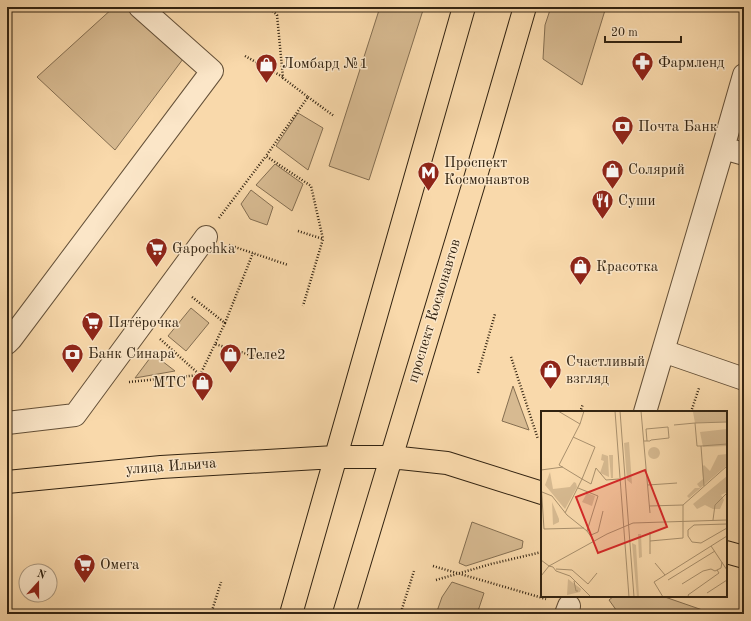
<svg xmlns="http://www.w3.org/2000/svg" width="751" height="621" viewBox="0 0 751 621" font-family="'Old Standard TT',serif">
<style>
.green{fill:#d7ba91;stroke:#846e51}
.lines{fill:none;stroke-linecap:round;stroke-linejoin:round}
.minor-casing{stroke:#645038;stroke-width:24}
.major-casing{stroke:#322311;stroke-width:24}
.path{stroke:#322311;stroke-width:2.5;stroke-dasharray:1 2;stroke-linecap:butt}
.minor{stroke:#fbe6c8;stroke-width:22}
.major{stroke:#f9d9ab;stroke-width:22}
.labels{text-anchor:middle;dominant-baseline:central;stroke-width:3;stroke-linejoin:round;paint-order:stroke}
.poi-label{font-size:15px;fill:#322311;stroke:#fbe6c8;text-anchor:start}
.street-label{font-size:15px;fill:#322311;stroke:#fbe6c8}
.inset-road{fill:none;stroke:#a9906d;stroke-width:1}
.view{fill:#d62828;fill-opacity:0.15;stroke:#d62828;stroke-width:2}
.inset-edge{fill:none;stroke:#322311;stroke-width:2}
</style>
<rect width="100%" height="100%" fill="#f9d9ab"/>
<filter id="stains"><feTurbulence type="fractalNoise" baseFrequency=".005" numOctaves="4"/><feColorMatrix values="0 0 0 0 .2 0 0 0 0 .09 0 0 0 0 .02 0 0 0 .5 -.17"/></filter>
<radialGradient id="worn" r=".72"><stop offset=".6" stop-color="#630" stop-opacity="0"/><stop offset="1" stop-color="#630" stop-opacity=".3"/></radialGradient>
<path class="green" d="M 114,7 L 126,7 L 183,59 L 115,150 L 37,77 Z
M 380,7 L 424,7 L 369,180 L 329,166 Z
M 551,7 L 606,7 L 582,85 L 543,59 L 545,25 Z
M 298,113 L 323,128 L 308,170 L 276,146 Z
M 275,164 L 303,184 L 292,211 L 256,185 Z
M 251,190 L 273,207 L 267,225 L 250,219 L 241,204 Z
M 191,308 L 209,323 L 186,351 L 168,336 Z
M 153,354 L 175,371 L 135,378 Z
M 513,386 L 529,430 L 502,421 Z
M 472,522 L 523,541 L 522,548 L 466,566 L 459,563 Z
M 452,582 L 484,593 L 477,614 L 436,614 L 442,597 Z
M 614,596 L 662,596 L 714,614 L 619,614 L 609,600 Z"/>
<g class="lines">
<defs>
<path id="minor" d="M 723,148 L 744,154
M 7,343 L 11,339 L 212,71 L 140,7
M 663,351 L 744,379
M 645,412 L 723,148 L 744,75
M 7,423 L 75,415 L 206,237
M 566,614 L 569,606"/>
<path id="major" d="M 7,482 L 161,467 L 335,457 L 391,457 L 447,463 L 542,493
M 726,552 L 744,557
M 291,614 L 464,7
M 344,614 L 473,186 L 525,7"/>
</defs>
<use href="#minor" class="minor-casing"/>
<use href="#major" class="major-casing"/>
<path class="path" d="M 268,7 L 277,15 L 283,78 L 308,97 L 266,156 L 311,186 L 323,239
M 245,56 L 283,77
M 308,97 L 334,116
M 219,218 L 266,156
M 298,231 L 323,239 L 303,306
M 229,245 L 288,265
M 192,297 L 225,323 L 215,344 L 257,357
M 225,323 L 253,253
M 160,339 L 200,375 L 215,344
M 511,357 L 538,439
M 478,373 L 495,314
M 129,382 L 199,375
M 580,412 L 583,404
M 691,412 L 699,388
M 433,566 L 546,599
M 436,580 L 491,564 L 542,552
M 401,612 L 414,571
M 211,614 L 221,582"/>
<use href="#minor" class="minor"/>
<use href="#major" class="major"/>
</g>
<defs>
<symbol id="pharmacy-pin" viewBox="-11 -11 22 30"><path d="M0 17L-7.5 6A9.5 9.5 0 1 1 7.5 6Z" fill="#8f2418" stroke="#fbe6c8"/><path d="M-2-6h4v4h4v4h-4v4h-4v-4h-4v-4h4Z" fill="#fff"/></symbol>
<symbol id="shop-pin" viewBox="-11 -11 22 30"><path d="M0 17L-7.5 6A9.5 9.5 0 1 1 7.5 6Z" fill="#8f2418" stroke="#fbe6c8"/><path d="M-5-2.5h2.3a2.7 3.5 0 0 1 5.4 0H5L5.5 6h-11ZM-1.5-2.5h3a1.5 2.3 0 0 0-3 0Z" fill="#fff"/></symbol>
<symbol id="bank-pin" viewBox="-11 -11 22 30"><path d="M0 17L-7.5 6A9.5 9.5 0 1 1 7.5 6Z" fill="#8f2418" stroke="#fbe6c8"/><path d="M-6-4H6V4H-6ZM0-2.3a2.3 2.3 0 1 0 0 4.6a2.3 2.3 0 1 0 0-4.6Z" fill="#fff"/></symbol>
<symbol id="metro-pin" viewBox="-11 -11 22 30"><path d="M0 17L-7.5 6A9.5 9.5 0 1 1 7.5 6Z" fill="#8f2418" stroke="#fbe6c8"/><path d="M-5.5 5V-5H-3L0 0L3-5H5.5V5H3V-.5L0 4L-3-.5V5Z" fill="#fff"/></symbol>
<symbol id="restaurant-pin" viewBox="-11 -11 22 30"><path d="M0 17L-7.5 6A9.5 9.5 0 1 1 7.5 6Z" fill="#8f2418" stroke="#fbe6c8"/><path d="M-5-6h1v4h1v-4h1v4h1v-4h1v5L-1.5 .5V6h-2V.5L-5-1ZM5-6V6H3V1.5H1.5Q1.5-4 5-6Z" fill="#fff"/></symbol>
<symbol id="supermarket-pin" viewBox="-11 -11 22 30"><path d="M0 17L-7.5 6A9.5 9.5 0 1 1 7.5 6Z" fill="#8f2418" stroke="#fbe6c8"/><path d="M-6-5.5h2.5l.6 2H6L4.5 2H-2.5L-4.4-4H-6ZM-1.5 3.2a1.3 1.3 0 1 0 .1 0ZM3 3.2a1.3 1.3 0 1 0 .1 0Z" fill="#fff"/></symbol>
</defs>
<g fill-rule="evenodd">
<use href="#pharmacy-pin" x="630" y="50" width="25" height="34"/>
<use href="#shop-pin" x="254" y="52" width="25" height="34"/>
<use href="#bank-pin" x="610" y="114" width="25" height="34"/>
<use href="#shop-pin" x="600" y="158" width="25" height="34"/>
<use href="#metro-pin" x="416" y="160" width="25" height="34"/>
<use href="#restaurant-pin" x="590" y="188" width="25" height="34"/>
<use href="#supermarket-pin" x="144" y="236" width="25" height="34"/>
<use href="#shop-pin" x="568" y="254" width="25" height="34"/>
<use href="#supermarket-pin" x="80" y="310" width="25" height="34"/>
<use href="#bank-pin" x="60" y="342" width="25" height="34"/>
<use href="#shop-pin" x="218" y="342" width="25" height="34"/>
<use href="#shop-pin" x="538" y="358" width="25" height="34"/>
<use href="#shop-pin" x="190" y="370" width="25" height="34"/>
<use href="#supermarket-pin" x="72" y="552" width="25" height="34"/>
</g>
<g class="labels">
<g class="poi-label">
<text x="658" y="63">Фармленд</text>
<text x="282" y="64">Ломбард №1</text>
<text x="638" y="127">Почта Банк</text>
<text x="444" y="163">Проспект<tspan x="444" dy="17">Космонавтов</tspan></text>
<text x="628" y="170">Солярий</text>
<text x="618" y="201">Суши</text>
<text x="172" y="249">Gapochka</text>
<text x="596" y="267">Красотка</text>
<text x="108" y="323">Пятёрочка</text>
<text x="88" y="354">Банк Синара</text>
<text x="246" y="355">Теле2</text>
<text x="566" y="362">Счастливый<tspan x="566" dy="17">взгляд</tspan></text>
<text x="186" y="383" text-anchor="end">МТС</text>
<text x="100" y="565">Омега</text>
</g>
<g class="street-label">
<text transform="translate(435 311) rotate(-73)">проспект Космонавтов</text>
<text transform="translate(171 467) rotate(-4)">улица Ильича</text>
</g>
</g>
<g transform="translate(541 411)">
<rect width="186" height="186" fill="#f9d9ab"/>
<path d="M 186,0 L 186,11 L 154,12 L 152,1 ZM 186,18 L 186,35 L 162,36 L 159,21 ZM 88,31 L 91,73 L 86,69 L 83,32 ZM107 42a6 6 0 1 1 12 0a6 6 0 1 1-12 0ZM 61,43 L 67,45 L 68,66 L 59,62 L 63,50 L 60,49 ZM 186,43 L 186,54 L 148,87 L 146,85 L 154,77 L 159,77 L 156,73 L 162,68 L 161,56 L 163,54 L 169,60 L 177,44 ZM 68,44 L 72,44 L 72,67 L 70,67 ZM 9,61 L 12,78 L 29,76 L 33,71 L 35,72 L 36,76 L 24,98 L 4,74 ZM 186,65 L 186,81 L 180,84 L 183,89 L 179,98 L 172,98 L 164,94 L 156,98 L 152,93 ZM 46,82 L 54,85 L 51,95 L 41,91 ZM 11,91 L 18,108 L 18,111 L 12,114 ZM 97,123 L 100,123 L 101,146 L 98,147 ZM 91,132 L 95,134 L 98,186 L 96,186 ZM 27,168 L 40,178 L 39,181 L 26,184 Z" fill="#d7ba91"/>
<path class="inset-road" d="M 17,0 L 39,13 L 43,0M 74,0 L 88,186M 79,0 L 93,186M 100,0 L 109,102M 133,14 L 154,12M 32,26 L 54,36 L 41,68 L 18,54 L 39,13M 103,30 L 109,30 L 110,29 L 128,27 L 127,16 L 105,18 L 106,30M 160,35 L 186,33M 55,57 L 65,69 L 78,68M 0,59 L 22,56M 0,72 L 3,118 L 43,117M 107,74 L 136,72M 163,75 L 160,35 L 156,35 L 154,12 L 186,11M 37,77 L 57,85 L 46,120M 1,81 L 11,85 L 26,104 L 46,120 L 53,130M 108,95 L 142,94M 24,102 L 41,68 L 50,73 L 55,57M 172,109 L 174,94 L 186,82M 186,113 L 153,114 L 147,119 L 147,125 L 151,131 L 160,132 L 186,117M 109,121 L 109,143M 50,124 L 57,121 L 62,100M 109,130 L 142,127 L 142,94 L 186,55M 170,135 L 186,159M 0,149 L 8,155 L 66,123 L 92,112 L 186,109M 114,152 L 124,164M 15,158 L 31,159 L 47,173 L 56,162M 0,165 L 8,155 L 12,156 L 15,160 L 29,165 L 50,186M 127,169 L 174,140M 33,170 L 35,180 L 37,180M 141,173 L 162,160 L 170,158 L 174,160 L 180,157 L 181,151M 166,182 L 186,169M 122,186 L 113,171 L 186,125M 148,186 L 147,184 L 178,162 L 176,159"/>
<path class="view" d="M 104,59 L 126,116 L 57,142 L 35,86 Z"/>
<rect width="186" height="186" class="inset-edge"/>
</g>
<rect width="751" height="621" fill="none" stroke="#f9d9ab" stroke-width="24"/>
<rect x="8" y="8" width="735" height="605" fill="none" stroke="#322311" stroke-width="2"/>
<rect x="12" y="12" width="727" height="597" fill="none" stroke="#322311"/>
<g transform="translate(38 583) rotate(21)"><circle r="19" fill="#fbe6c8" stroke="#ab987f"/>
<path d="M0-3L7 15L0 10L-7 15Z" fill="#8f2418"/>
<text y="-6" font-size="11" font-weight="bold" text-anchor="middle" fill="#322311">N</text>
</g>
<path d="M605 36v6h76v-6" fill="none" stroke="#322311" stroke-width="2"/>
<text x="611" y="36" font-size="12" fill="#322311" stroke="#fbe6c8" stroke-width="3" paint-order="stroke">20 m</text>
<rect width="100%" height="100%" filter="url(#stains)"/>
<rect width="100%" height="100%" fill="url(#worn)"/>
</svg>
